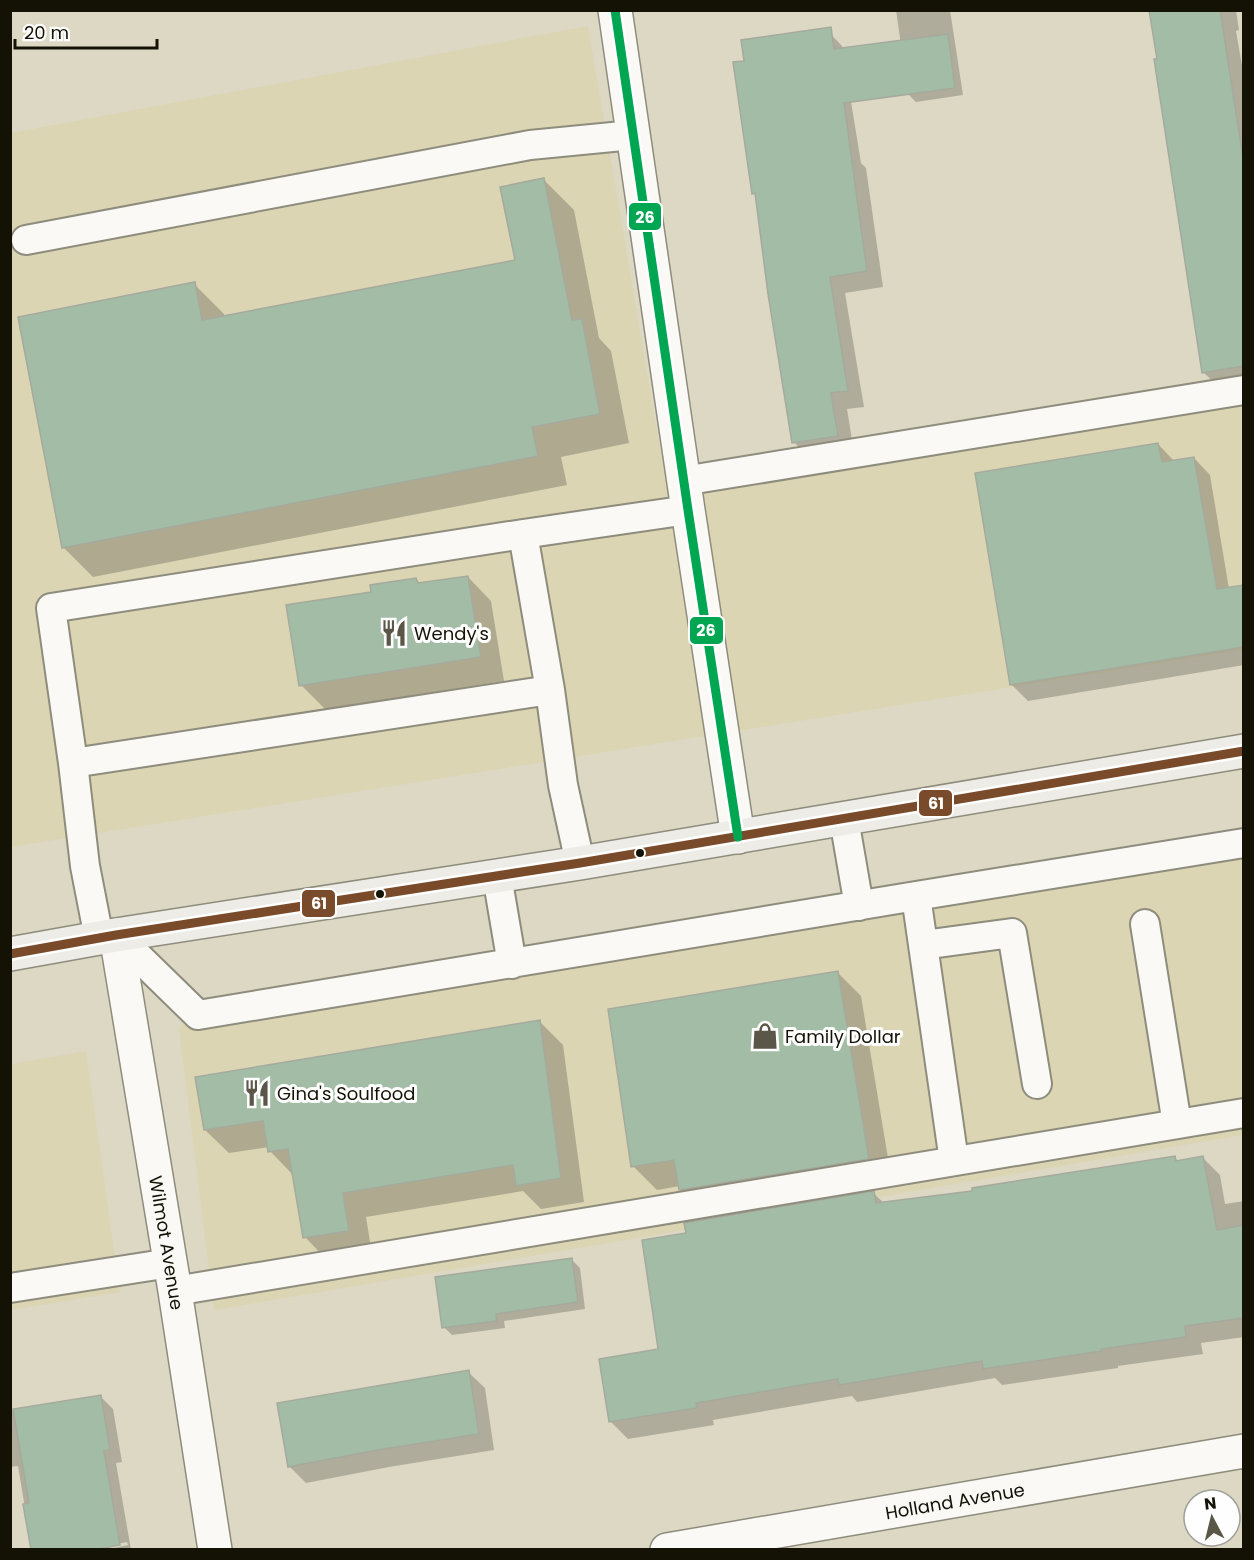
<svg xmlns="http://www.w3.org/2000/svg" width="1254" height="1560" viewBox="0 0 1254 1560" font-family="Poppins,sans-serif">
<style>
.built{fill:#dbd5b3}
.shadow{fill:#0003}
.building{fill:#a2bca6;stroke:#a5aa9d;stroke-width:1.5}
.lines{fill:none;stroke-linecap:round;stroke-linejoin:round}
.service-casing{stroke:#8e8c7c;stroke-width:32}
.minor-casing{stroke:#8e8c7c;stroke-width:36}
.secondary-casing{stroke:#8e8c7c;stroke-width:36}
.service{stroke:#faf9f6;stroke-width:28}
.minor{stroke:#faf9f6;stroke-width:33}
.secondary{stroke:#eeece7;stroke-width:33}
.bus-1-casing{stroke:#fefefe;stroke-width:14}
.bus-2-casing{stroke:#fefefe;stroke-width:14}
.bus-1{stroke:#7a4b2a;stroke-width:9}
.bus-2{stroke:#00a651;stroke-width:9}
.bus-dot{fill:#141205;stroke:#fefefe;stroke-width:2}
.labels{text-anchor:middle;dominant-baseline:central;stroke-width:6;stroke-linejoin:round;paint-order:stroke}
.poi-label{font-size:18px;fill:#141205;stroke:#fefefe;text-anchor:start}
.street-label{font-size:18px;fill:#141205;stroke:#fefefe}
.line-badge{stroke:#fefefe;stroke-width:2}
.badge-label{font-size:16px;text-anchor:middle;font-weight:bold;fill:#fff}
</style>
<rect width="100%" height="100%" fill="#dcd8c4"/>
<path class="built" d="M 588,26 L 664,472 L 1243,373 L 1243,650 L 11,847 L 11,133 Z
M 1243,837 L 1243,1135 L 214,1310 L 179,1029 L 192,1013 Z
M 86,1051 L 120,1292 L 11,1310 L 11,1064 Z"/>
<path class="shadow" d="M 896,10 L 950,10 L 963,95 L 916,102 L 908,94 Z
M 1151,10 L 1236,10 L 1239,30 L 1236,31 L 1244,77 L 1244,384 L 1220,388 L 1203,372 Z
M 826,29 L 842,46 L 861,163 L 866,168 L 883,287 L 845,293 L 864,407 L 847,409 L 854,452 L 810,459 L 794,442 L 756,195 L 754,193 L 746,62 Z
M 544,180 L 574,210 L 599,338 L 611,351 L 629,443 L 561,457 L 567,485 L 93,577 L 63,547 L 194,284 L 224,314 L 225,317 L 517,261 Z
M 1158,444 L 1175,462 L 1194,458 L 1210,475 L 1229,589 L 1244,586 L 1244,665 L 1028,701 L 1011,684 Z
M 468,577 L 491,601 L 504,681 L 325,709 L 301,685 L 372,594 L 416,580 L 421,584 Z
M 837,972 L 861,996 L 892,1182 L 704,1213 L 680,1190 L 680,1186 L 657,1190 L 633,1166 Z
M 540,1022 L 563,1045 L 584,1202 L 541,1209 L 523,1191 L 366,1217 L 372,1254 L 328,1261 L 305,1237 L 294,1176 L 270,1151 L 269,1147 L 229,1153 L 205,1130 Z
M 1174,1157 L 1179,1162 L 1203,1158 L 1220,1175 L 1225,1204 L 1244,1201 L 1244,1337 L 1201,1343 L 1203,1354 L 1118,1366 L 1118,1368 L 1002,1385 L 995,1378 L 857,1402 L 852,1396 L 713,1420 L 714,1425 L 628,1439 L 610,1421 L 660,1350 L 688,1235 L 873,1193 L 884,1203 L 974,1192 Z
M 572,1260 L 580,1268 L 585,1309 L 504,1321 L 505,1328 L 452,1335 L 444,1327 Z
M 468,1372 L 485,1388 L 494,1450 L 389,1467 L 306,1483 L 289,1466 Z
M 100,1396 L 113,1409 L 122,1462 L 116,1463 L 131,1550 L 104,1550 L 128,1545 L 127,1542 L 86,1550 L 32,1550 L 18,1466 L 10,1467 L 10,1411 Z"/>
<path class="building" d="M 1149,10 L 1220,10 L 1244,164 L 1244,366 L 1202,373 L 1154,59 L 1157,59 Z
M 831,27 L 834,49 L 948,34 L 955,88 L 844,103 L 867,271 L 830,277 L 848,391 L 831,393 L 838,436 L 792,443 L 768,294 L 755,193 L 752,194 L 733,62 L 744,61 L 741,40 Z
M 544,178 L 572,320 L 582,319 L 600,414 L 532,427 L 538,456 L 62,548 L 18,317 L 195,282 L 202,320 L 515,260 L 500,187 Z
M 1158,443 L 1162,462 L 1194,457 L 1217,589 L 1244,585 L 1244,647 L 1010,685 L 975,473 Z
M 468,576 L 481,657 L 299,686 L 286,605 L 371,592 L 370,585 L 416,578 L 418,583 Z
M 838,971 L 869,1159 L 679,1190 L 674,1160 L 631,1167 L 608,1009 Z
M 540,1020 L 561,1178 L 516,1186 L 513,1165 L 343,1193 L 349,1231 L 303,1238 L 288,1149 L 268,1152 L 263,1121 L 204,1130 L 195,1077 Z
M 1175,1156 L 1176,1161 L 1203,1156 L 1217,1230 L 1244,1225 L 1244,1318 L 1185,1326 L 1186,1337 L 1101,1349 L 1102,1351 L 983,1369 L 982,1361 L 839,1385 L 838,1379 L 696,1403 L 697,1408 L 609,1422 L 599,1359 L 658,1349 L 642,1240 L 686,1233 L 684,1223 L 874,1191 L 876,1203 L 972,1191 L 972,1188 Z
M 572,1258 L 578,1302 L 496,1314 L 497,1321 L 442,1328 L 435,1277 Z
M 469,1370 L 479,1434 L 372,1451 L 288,1467 L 277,1403 Z
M 101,1395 L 110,1450 L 104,1451 L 120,1545 L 95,1550 L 31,1550 L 23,1504 L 29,1503 L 13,1409 Z"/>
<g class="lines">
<defs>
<path id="service" d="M 26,240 L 530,145 L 633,135
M 683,481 L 1244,390
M 523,534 L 688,510
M 73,763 L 550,690
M 844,819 L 859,906
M 497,876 L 512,964
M 916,896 L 954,1161
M 1145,924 L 1177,1124
M 116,935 L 198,1015 L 916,896 L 1244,843
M 99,938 L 85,866 L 73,763 L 51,608 L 523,534 L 550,690 L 563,785 L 580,863
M 923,945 L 1012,933 L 1037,1084
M 10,1288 L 170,1263
M 175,1291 L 1244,1113"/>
<g id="minor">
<path d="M 615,10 L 688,510 L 738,837"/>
<path id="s1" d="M 116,935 L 175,1291 L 215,1550"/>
<path id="s2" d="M 667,1550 L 1244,1451"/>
</g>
<path id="secondary" d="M 10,954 L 116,935 L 580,863 L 1244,751"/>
</defs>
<use href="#service" class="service-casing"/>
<use href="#minor" class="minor-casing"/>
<use href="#secondary" class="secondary-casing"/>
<use href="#service" class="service"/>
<use href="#minor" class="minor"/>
<use href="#secondary" class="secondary"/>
<defs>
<path id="bus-1" d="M 10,954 L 116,935 L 580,863 L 1244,751"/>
<path id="bus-2" d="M 615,10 L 688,510 L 738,837"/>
</defs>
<use href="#bus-1" class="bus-1-casing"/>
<use href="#bus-2" class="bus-2-casing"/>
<use href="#bus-1" class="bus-1"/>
<use href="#bus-2" class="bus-2"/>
</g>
<defs>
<symbol id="restaurant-bare" viewBox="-9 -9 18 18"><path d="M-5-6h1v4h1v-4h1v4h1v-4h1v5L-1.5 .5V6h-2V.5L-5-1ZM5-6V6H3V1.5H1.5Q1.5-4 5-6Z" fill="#5a5748" stroke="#fefefe" stroke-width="2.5" paint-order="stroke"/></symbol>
<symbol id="shop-bare" viewBox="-9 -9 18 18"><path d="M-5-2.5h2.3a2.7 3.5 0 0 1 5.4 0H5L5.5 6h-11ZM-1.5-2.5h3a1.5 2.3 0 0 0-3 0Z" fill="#5a5748" stroke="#fefefe" stroke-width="2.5" paint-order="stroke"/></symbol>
</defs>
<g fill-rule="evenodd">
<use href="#restaurant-bare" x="375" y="614" width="38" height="38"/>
<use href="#shop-bare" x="746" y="1017" width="38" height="38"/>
<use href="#restaurant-bare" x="238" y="1074" width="38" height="38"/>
</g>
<g class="bus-dot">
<circle cx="640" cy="853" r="5"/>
<circle cx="380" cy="894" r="5"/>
</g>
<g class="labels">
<g class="poi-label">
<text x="414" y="633">Wendy's</text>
<text x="785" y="1036">Family Dollar</text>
<text x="277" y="1093">Gina's Soulfood</text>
</g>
<g class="street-label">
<text stroke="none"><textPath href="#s1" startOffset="312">Wilmot Avenue</textPath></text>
<text stroke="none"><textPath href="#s2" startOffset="292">Holland Avenue</textPath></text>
</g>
</g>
<g class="line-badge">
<rect x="628" y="202" width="34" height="29" rx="6" fill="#00a651"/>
<rect x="689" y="616" width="35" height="29" rx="6" fill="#00a651"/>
<rect x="918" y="789" width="35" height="28" rx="6" fill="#7a4b2a"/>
<rect x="301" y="889" width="35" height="29" rx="6" fill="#7a4b2a"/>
</g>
<g class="badge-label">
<text x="645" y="223">26</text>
<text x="706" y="636">26</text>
<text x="936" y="809">61</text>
<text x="319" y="909">61</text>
</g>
<rect width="1254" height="1560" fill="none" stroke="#141205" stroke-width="24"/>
<g transform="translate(1212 1518) rotate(353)"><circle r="28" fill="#fefefe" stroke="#a0a09a" stroke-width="1.5"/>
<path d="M0-4.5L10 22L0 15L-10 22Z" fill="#5a5748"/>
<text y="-9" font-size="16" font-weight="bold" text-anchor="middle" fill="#141205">N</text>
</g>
<path d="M15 39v9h142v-9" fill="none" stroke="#141205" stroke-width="3"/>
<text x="24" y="39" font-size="18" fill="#141205" stroke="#fefefe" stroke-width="4.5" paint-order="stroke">20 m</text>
</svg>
